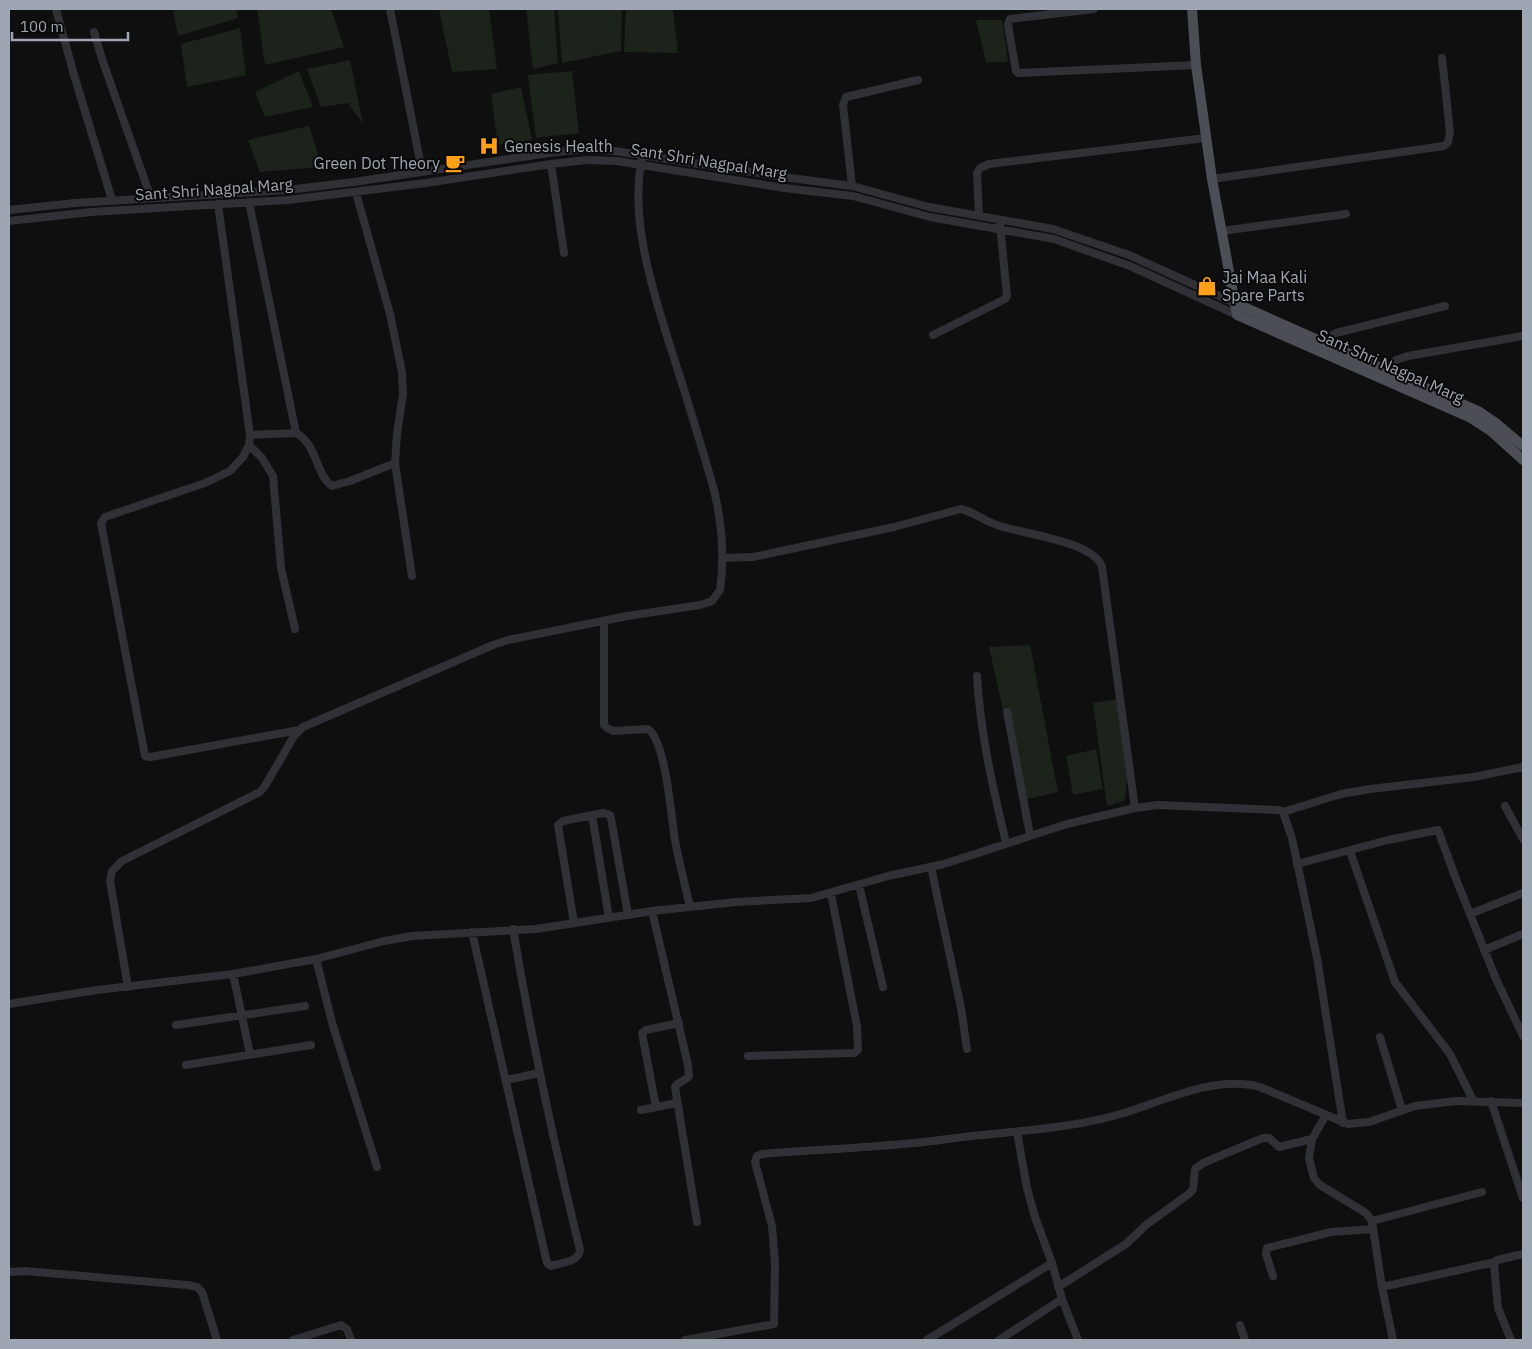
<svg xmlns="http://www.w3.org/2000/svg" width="1532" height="1349" viewBox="0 0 1532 1349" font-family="'IBM Plex Sans',sans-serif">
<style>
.green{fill:#1b231b}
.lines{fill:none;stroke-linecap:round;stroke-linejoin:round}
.minor{stroke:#303136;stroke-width:8}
.major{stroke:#4b4e55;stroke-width:10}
.labels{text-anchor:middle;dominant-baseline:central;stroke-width:4;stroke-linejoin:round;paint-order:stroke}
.poi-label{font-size:16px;fill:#9ea6b3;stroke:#0a0a0b;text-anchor:start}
.street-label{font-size:16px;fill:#9ea6b3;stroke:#0a0a0b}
</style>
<rect width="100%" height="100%" fill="#0f0f10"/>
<path class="green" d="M 173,9 L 236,9 L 238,18 L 178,36 Z
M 257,9 L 331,9 L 344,47 L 265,65 Z
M 439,9 L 489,9 L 497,69 L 452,72 Z
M 526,9 L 554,9 L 558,63 L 533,69 Z
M 558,9 L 622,9 L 621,51 L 562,63 Z
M 626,9 L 673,9 L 678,53 L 624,52 Z
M 976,20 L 1002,20 L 1008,62 L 986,62 Z
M 240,28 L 246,75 L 187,87 L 181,44 Z
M 350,60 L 363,124 L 348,103 L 321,107 L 307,69 Z
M 299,71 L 313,107 L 265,117 L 255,92 Z
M 572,71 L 579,133 L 536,138 L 528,75 Z
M 521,87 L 532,140 L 498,145 L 491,94 Z
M 309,126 L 322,167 L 260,172 L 248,140 Z
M 1030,645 L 1058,792 L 1023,800 L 989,647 Z
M 1118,699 C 1122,732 1132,769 1124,801 L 1107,806 L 1093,703 Z
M 1096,749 L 1103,789 L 1073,795 L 1066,756 Z"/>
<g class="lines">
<path class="minor" d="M 56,9 L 74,75 L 112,200
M 390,9 L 422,171
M 1094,9 L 1010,19 L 1008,25 L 1016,71 L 1018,73 L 1196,65
M 94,32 L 102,59 L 151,198
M 551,164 L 564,253
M 1212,179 L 1444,146 L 1448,142 L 1450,132 L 1442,58
M 852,186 L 843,105 L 846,97 L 918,80
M 356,193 L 390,314 L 402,372 L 403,394 L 397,434 L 395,463 L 412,576
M 249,202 L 296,433
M 218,204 L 250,435 L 249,445 L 243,457 L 230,471 L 205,483 L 105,517 L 101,523 L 145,756 L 150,757 L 299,730
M 9,210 L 75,203 L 287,190 L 354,182 L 549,153 L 585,149 L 615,151 L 783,177 L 852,186 L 929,207 L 1053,229 L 1129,255 L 1237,304
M 979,216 L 977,173 L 980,168 L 989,164 L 1206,138
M 9,221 L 91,212 L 288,200 L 426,183 L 551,164 L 587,160 L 617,161 L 784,188 L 853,196 L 930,217 L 1054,239 L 1130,266 L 1237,315
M 1222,231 L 1346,214
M 933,335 L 1005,299 L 1007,296 L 1000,225
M 1320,341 L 1336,333 L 1445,306
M 1386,370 L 1396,360 L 1408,356 L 1523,336
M 250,435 L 296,433 C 318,445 315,474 332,486 L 350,481 L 395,463
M 249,445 L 262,458 L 273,476 L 281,568 L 295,629
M 604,621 L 604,725 L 607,728 L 613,731 L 648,729 C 666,741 671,817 675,840 C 679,862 685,885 690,907
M 977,676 C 980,732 993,788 1006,843
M 1007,712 L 1030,835
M 1505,806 L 1523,839
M 1135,808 L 1158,805 L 1279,810 L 1283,812 L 1341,794 L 1370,789 L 1474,777 L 1523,767
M 1283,812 L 1292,838 L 1317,958 L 1343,1123
M 592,815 L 609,918
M 1350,851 L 1395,982 L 1450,1054 L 1473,1100
M 1297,864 L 1388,840 L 1438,830 L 1456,879 L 1496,979 L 1523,1036
M 931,867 L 961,1008 L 967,1049
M 859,885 L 883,987
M 652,911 L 688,1065 L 689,1076 C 685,1082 678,1081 675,1087 L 697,1222
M 1470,914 L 1523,893
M 574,923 L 558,825 L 563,821 L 603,813 L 610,815 L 611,818 L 628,915
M 472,932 L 547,1263 L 551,1266 C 560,1263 579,1262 580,1250 C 554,1144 531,1037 513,929
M 1484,950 L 1523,934
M 316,959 L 333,1026 L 377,1167
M 233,974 L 250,1054
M 128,987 L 110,881 L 112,871 L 122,861 L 260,792 L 265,786 L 294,736 L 303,727 L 493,645 L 508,640 L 627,616 L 700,605 L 712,601 L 720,590 C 725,556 722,524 714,490 C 703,451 691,412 679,374 C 659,310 626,221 643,155
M 9,1004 L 97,990 L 233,974 L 316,959 L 384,941 L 412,936 L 536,929 L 652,911 L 736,902 L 811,898 L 888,876 L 944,864 L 1067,824 L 1135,808 L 1102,567 C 1094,541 1021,534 997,525 C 984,521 974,512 961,509 L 894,527 L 753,557 L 723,558
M 176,1025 L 305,1006
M 1380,1037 L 1402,1110
M 748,1056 L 854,1053 L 858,1050 L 857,1026 L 831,894
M 186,1065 L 311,1045
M 506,1080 L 539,1073
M 1491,1101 L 1523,1198
M 656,1107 L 642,1033 L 646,1030 L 679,1023
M 641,1110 L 677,1103
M 1326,1115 L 1312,1139 L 1309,1158 L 1314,1178 L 1320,1185 L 1366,1213 L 1372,1221 L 1382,1287 L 1393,1340
M 1017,1132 L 1027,1188 L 1035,1217 L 1052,1263 L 1062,1299 L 1078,1340
M 1372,1221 L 1482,1192
M 9,1272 L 25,1271 L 187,1285 L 197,1287 L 202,1292 L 217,1340
M 1273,1276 L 1266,1254 L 1267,1248 L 1331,1232 L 1373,1229
M 1058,1287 L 1126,1244 L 1146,1225 L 1190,1193 L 1193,1189 L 1195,1169 L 1203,1163 L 1263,1138 L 1269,1138 L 1279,1147 L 1312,1139
M 1382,1287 L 1495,1262
M 1240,1325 L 1245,1340
M 293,1340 L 341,1325 L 347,1329 L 351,1340
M 685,1340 L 774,1324 L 775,1264 L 772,1226 L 755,1162 L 757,1156 L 762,1154 C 813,1150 863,1148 914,1143 C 937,1141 959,1137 982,1135 C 1029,1130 1078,1127 1124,1113 C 1167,1100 1214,1075 1260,1087 L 1348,1124 L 1369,1122 L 1415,1106 L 1456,1101 L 1523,1103
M 927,1340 L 1052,1263
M 999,1340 L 1062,1299
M 1511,1340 L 1498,1308 L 1494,1264 L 1497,1260 L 1523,1254"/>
<path class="major" d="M 1192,9 L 1196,65 L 1212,179 L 1237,315 L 1471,418 L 1491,431 L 1523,460
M 1237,304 L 1478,411 L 1497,424 L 1523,446"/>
</g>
<defs>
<symbol id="hospital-bare" viewBox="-9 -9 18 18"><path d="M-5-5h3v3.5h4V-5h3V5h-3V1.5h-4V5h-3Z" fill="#ffa018" stroke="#0a0a0b" stroke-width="2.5" paint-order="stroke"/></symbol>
<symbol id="cafe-bare" viewBox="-9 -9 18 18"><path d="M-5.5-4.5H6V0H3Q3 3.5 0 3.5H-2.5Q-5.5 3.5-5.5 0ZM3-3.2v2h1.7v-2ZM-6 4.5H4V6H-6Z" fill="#ffa018" stroke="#0a0a0b" stroke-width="2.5" paint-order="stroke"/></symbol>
<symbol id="shop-bare" viewBox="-9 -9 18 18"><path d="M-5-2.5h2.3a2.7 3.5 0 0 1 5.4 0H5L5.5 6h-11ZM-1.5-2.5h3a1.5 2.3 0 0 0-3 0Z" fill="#ffa018" stroke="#0a0a0b" stroke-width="2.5" paint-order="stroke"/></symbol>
</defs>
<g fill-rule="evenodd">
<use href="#hospital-bare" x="475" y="132" width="28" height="28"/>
<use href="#cafe-bare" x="441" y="149" width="28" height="28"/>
<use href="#shop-bare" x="1193" y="272" width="28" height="28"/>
</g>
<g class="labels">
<g class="poi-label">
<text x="504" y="146">Genesis Health</text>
<text x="440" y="163" text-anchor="end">Green Dot Theory</text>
<text x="1222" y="277">Jai Maa Kali<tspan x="1222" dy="18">Spare Parts</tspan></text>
</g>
<g class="street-label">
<text transform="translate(709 161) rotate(9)">Sant Shri Nagpal Marg</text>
<text transform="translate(214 189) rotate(-4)">Sant Shri Nagpal Marg</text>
<text transform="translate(1391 366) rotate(24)">Sant Shri Nagpal Marg</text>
</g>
</g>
<rect width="1532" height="1349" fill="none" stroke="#9ea6b3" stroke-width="20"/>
<path d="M12 32v8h116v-8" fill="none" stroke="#9ea6b3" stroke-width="2.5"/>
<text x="20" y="32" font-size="15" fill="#9ea6b3" stroke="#0a0a0b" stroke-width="4" paint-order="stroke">100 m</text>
</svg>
